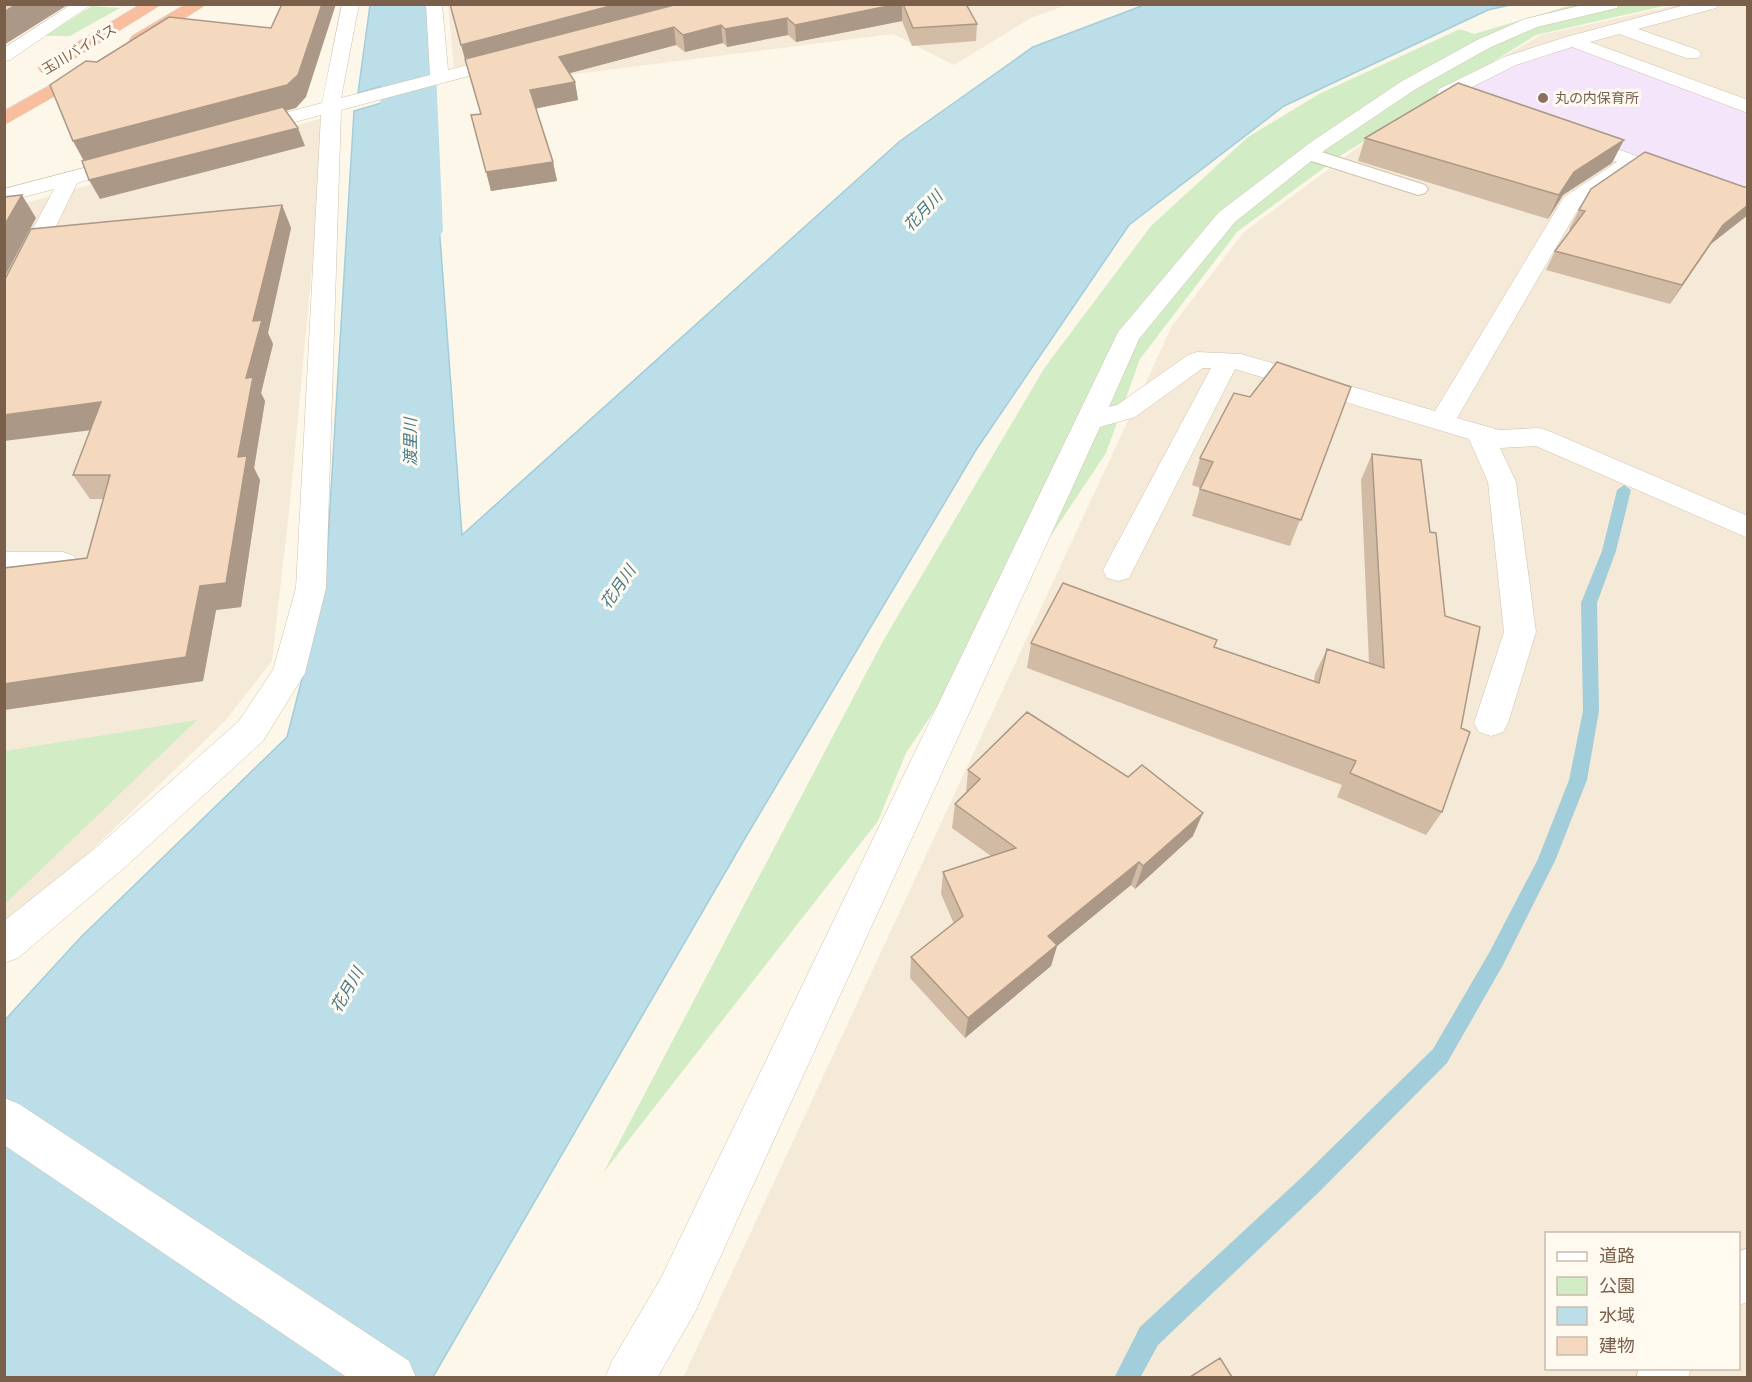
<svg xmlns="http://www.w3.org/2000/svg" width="1752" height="1382" viewBox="0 0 1752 1382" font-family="'Roboto Condensed','Noto Sans JP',sans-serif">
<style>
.residential{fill:#f5ead7;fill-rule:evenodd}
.education{fill:#f4e5fa}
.green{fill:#d2ecc6}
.water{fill:#bcdee8;stroke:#a2cddb;stroke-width:1.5}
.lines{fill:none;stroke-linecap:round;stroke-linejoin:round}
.stream{fill:#a2cddb;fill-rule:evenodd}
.river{fill:#bcdee8;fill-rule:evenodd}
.lane-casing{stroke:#d1c0ad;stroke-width:2}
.street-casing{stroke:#d1c0ad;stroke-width:1}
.highway-casing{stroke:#dcd5d0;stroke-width:1}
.lane{fill:#fff;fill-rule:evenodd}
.street{fill:#fff;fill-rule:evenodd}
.highway{fill:#f9be9e;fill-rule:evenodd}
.wall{fill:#d2bba4}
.shaded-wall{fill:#ab9886}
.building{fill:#f4d9bf;stroke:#ab9886;stroke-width:1.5}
.education-dot{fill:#8d6e63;stroke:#fffaf0;stroke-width:2}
.labels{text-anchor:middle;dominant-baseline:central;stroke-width:6;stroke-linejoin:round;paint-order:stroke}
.far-street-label{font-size:14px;fill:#7a5f4b;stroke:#fffaf0}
.far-education-label{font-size:14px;fill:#785e54;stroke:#fffaf0;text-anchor:start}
.water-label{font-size:16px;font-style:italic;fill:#437a8d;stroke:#fffaf0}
</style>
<rect width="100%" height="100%" fill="#fdf7e9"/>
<path class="residential" d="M 448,5 L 1067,5 L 1031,18 L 954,65 L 893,34 L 497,84 L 454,67 Z
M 1677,5 L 1747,5 L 1747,1377 L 683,1378 L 1172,326 L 1244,232 L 1404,113 L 1541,35 ZM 1546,1234 L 1738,1234 L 1738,1368 L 1546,1368 Z
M 326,117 L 290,502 L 272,661 L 225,721 L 5,934 L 5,209 Z"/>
<path class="education" d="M 1572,45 L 1747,112 L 1747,197 L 1458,93 L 1514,64 Z"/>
<path class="green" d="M 1572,5 L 1668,5 L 1536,35 L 1340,156 L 1237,232 L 1140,359 L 1106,453 L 906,753 L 878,821 L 603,1173 L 883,641 L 1045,367 L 1151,226 L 1248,137 L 1321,93 L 1460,29 L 1474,34 Z
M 92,6 L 120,8 L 70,36 L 45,36 Z
M 197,720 L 5,904 L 5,751 Z"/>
<path class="water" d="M 370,5 L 425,5 L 428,73 L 358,93 Z
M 1144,5 L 1510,5 L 1488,10 L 1284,106 L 1129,225 L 976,450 L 744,840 L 433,1377 L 5,1377 L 4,1021 L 80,938 L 287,737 L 325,590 L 354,111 L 429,89 L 462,535 L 900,141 L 1033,47 Z"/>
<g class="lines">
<path class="stream" d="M 1624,485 L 1631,490 L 1616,551 L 1597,603 L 1599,711 L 1587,780 L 1555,861 L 1503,965 L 1447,1063 L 1318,1193 L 1158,1345 L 1140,1378 L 1114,1378 L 1140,1327 L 1302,1177 L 1433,1049 L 1489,953 L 1538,859 L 1569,780 L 1583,711 L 1581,603 L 1602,551 L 1617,490 Z"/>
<path class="river" d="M 383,4 L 433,4 L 443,231 L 433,245 L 410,251 L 387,245 L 377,231 Z"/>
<defs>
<path id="lane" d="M 1309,148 L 1425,185 L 1428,189 L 1425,193 L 1418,195 L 1302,158 L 1300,154 L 1302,150 Z"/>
<path id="street" d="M 72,4 L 92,4 L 10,60 L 4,61 L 4,48 Z
M 342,4 L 359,4 L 341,98 L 430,75 L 426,4 L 442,4 L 448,70 L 512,54 L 518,55 L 521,59 L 518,63 L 341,110 L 326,588 L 305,673 L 263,741 L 124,868 L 18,958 L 4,963 L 4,921 L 98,846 L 239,721 L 273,670 L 296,588 L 321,115 L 246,135 L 239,133 L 236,129 L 239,125 L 322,103 Z
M 1587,4 L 1619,4 L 1617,8 L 1537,27 L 1489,48 L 1416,89 L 1325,150 L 1235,222 L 1139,339 L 1109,407 L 1117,405 L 1188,355 L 1197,352 L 1241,354 L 1435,411 L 1564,197 L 1617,162 L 1566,143 L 1563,139 L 1566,135 L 1573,133 L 1681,172 L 1684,176 L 1681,180 L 1674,182 L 1667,180 L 1635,169 L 1580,206 L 1457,418 L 1499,430 L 1539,428 L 1549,431 L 1748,516 L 1748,538 L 1536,446 L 1500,448 L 1516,482 L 1536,632 L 1508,723 L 1503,732 L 1491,736 L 1479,732 L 1474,723 L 1504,632 L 1488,482 L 1469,439 L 1235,369 L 1133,570 L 1129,578 L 1118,581 L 1107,578 L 1103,570 L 1211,368 L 1203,368 L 1135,417 L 1100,427 L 695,1312 L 657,1378 L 605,1378 L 612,1361 L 661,1278 L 1118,332 L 1219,212 L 1311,142 L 1402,81 L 1477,40 L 1525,19 Z
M 1689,4 L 1718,4 L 1716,8 L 1638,29 L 1698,50 L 1701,54 L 1698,58 L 1686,58 L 1619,34 L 1590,42 L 1748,100 L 1748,113 L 1572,47 L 1516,65 L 1462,92 L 1475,97 L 1478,101 L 1475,105 C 1464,108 1443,102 1437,93 L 1439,89 L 1504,57 L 1566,37 Z
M 130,156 L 137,158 L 140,162 L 137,166 L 77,183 L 16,308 L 12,313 L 4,315 L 4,284 L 54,189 L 4,202 L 4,189 Z
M 4,552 L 63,552 L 74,556 L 78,563 L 74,570 L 63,574 L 4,574 Z
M 4,1098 L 19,1104 L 409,1361 L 416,1378 L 348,1378 L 4,1145 Z
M 1748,1248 L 1748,1302 L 1738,1305 L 1738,1252 Z
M 1639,1368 L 1691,1368 L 1688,1378 L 1636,1378 Z"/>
<path id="highway" d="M 141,4 L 162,4 L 53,72 L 41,72 L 38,68 L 41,64 Z
M 186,4 L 207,4 L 144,44 L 132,44 L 129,40 L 132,36 Z
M 91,62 L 97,64 L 100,68 L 97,72 L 4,125 L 4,111 Z"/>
</defs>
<use href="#lane" class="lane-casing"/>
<use href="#street" class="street-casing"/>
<use href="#highway" class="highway-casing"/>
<use href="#lane" class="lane"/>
<use href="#street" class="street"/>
<use href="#highway" class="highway"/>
</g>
<path class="wall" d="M 450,4 L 966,4 L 977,24 L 976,41 L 912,46 L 902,21 L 796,42 L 788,35 L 727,47 L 723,43 L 685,52 L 676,45 L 569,73 L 575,82 L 578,100 L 536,108 L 553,162 L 557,181 L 491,191 L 481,114 Z
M 1365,138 L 1612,163 L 1563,195 L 1548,219 L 1358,161 Z
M 282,205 L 291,228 L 268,333 L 273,344 L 261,393 L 265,401 L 254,468 L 260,480 L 241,607 L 216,610 L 203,681 L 4,710 L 4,568 L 87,558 L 103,499 L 90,499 L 73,475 Z
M 1579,210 L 1711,244 L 1670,304 L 1546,270 L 1555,251 L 1571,229 L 1569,229 Z
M 1351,387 L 1290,546 L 1192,516 L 1200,488 L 1192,485 L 1200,458 L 1250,397 Z
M 1372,454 L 1442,812 L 1426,835 L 1337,797 L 1342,785 L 1027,668 L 1031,643 L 1215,648 L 1314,681 L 1315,674 L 1327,649 L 1369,663 L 1361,480 Z
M 968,770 L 1193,836 L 1135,889 L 1131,885 L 1057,946 L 1051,966 L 965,1038 L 910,978 L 911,957 L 954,924 L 941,894 L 943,872 L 991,856 L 952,828 L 955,804 L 966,793 Z"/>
<path class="shaded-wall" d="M 17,4 L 69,4 L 4,45 L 4,12 Z
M 322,4 L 336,4 L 306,97 L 296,108 L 86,165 L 73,141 Z
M 618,4 L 685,4 L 466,63 L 461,45 Z
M 898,4 L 902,4 L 902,21 L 796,42 L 795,25 Z
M 787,18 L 788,35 L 727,47 L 725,29 Z
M 721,25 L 723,43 L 685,52 L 683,35 Z
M 674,27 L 676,45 L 563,75 L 559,57 Z
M 575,82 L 578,100 L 534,109 L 530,90 Z
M 298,128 L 305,146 L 100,199 L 89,180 Z
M 1624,140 L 1612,163 L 1563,195 L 1548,219 L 1559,195 L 1574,172 Z
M 553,162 L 557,181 L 491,191 L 486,172 Z
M 22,195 L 36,218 L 4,278 L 4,226 Z
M 282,205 L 291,228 L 268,333 L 273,344 L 261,393 L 265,401 L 254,468 L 260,480 L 241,607 L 216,610 L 203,681 L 4,710 L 4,684 L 200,586 L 238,457 L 246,378 L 253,321 Z
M 1748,205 L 1748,215 L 1711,244 L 1670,304 L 1682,285 L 1723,225 Z
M 101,402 L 116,427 L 4,441 L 4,415 Z
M 1203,813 L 1193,836 L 1135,889 L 1143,866 Z
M 1139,862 L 1131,885 L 1057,946 L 1051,966 L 965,1038 L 968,1018 L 1048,936 Z"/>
<path class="building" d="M 4,4 L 17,4 L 4,12 Z
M 282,4 L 322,4 L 298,75 L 287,85 L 73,141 L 50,85 L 86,61 L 97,62 L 169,17 L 271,28 Z
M 450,4 L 618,4 L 461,45 Z
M 678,4 L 898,4 L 795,25 L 787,18 L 725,29 L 721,25 L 683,35 L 674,27 L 559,57 L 575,82 L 530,90 L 553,162 L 486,172 L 471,115 L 481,114 L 465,59 Z
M 903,4 L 966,4 L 977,24 L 913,28 Z
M 1458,83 L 1624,140 L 1574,172 L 1559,195 L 1365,138 Z
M 283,107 L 298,128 L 89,180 L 82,161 Z
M 1645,152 L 1744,187 L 1748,187 L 1748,205 L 1723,225 L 1682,285 L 1555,251 L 1585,211 L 1579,210 L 1591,189 Z
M 22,195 L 4,226 L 4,197 Z
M 282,205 L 253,321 L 262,320 L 246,378 L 253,377 L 238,457 L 247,456 L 226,583 L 200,586 L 186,657 L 4,684 L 4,568 L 87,558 L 110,475 L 73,475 L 101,402 L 4,415 L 4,281 L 31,229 Z
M 1277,362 L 1351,387 L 1301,520 L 1200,489 L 1213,462 L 1200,458 L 1234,393 L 1250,397 Z
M 1372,454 L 1421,460 L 1430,532 L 1436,533 L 1445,616 L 1480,627 L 1461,728 L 1470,732 L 1442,812 L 1350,773 L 1356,761 L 1031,643 L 1063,583 L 1217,640 L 1214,647 L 1319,683 L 1327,649 L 1384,668 Z
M 1027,712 L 1128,777 L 1142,765 L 1203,813 L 1143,866 L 1139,862 L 1048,936 L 1057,945 L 968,1018 L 911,957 L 963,916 L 943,872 L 1016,848 L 955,804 L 980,779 L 968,770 Z
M 1220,1358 L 1232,1377 L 1190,1377 Z"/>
<circle class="education-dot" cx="1543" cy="98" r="6"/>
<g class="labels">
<g class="far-street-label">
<text transform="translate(79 49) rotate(-31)">玉川バイパス</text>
</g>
<g class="far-education-label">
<text x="1555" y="98">丸の内保育所</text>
</g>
<g class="water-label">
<text transform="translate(923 211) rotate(-47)">花月川</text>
<text transform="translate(410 442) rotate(-90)">渡里川</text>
<text transform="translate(618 587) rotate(-55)">花月川</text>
<text transform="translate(347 990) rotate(-60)">花月川</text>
</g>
</g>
<rect width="1752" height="1382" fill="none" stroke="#7a5f4b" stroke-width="12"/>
<rect x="1545" y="1232" width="195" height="138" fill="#fffaf0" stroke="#cabcae" stroke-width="1.5"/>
<rect x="1557" y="1252" width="30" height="9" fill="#ffffff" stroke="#cabcae" stroke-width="1.5"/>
<text x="1599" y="1262" font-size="18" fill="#7a5f4b">道路</text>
<rect x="1557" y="1277" width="30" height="18" fill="#d2ecc6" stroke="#cabcae" stroke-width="1.5"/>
<text x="1599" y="1292" font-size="18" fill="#7a5f4b">公園</text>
<rect x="1557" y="1307" width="30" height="18" fill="#bcdee8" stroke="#cabcae" stroke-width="1.5"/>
<text x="1599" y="1322" font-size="18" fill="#7a5f4b">水域</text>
<rect x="1557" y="1337" width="30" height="18" fill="#f4d9bf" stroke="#cabcae" stroke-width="1.5"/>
<text x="1599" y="1352" font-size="18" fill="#7a5f4b">建物</text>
</svg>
